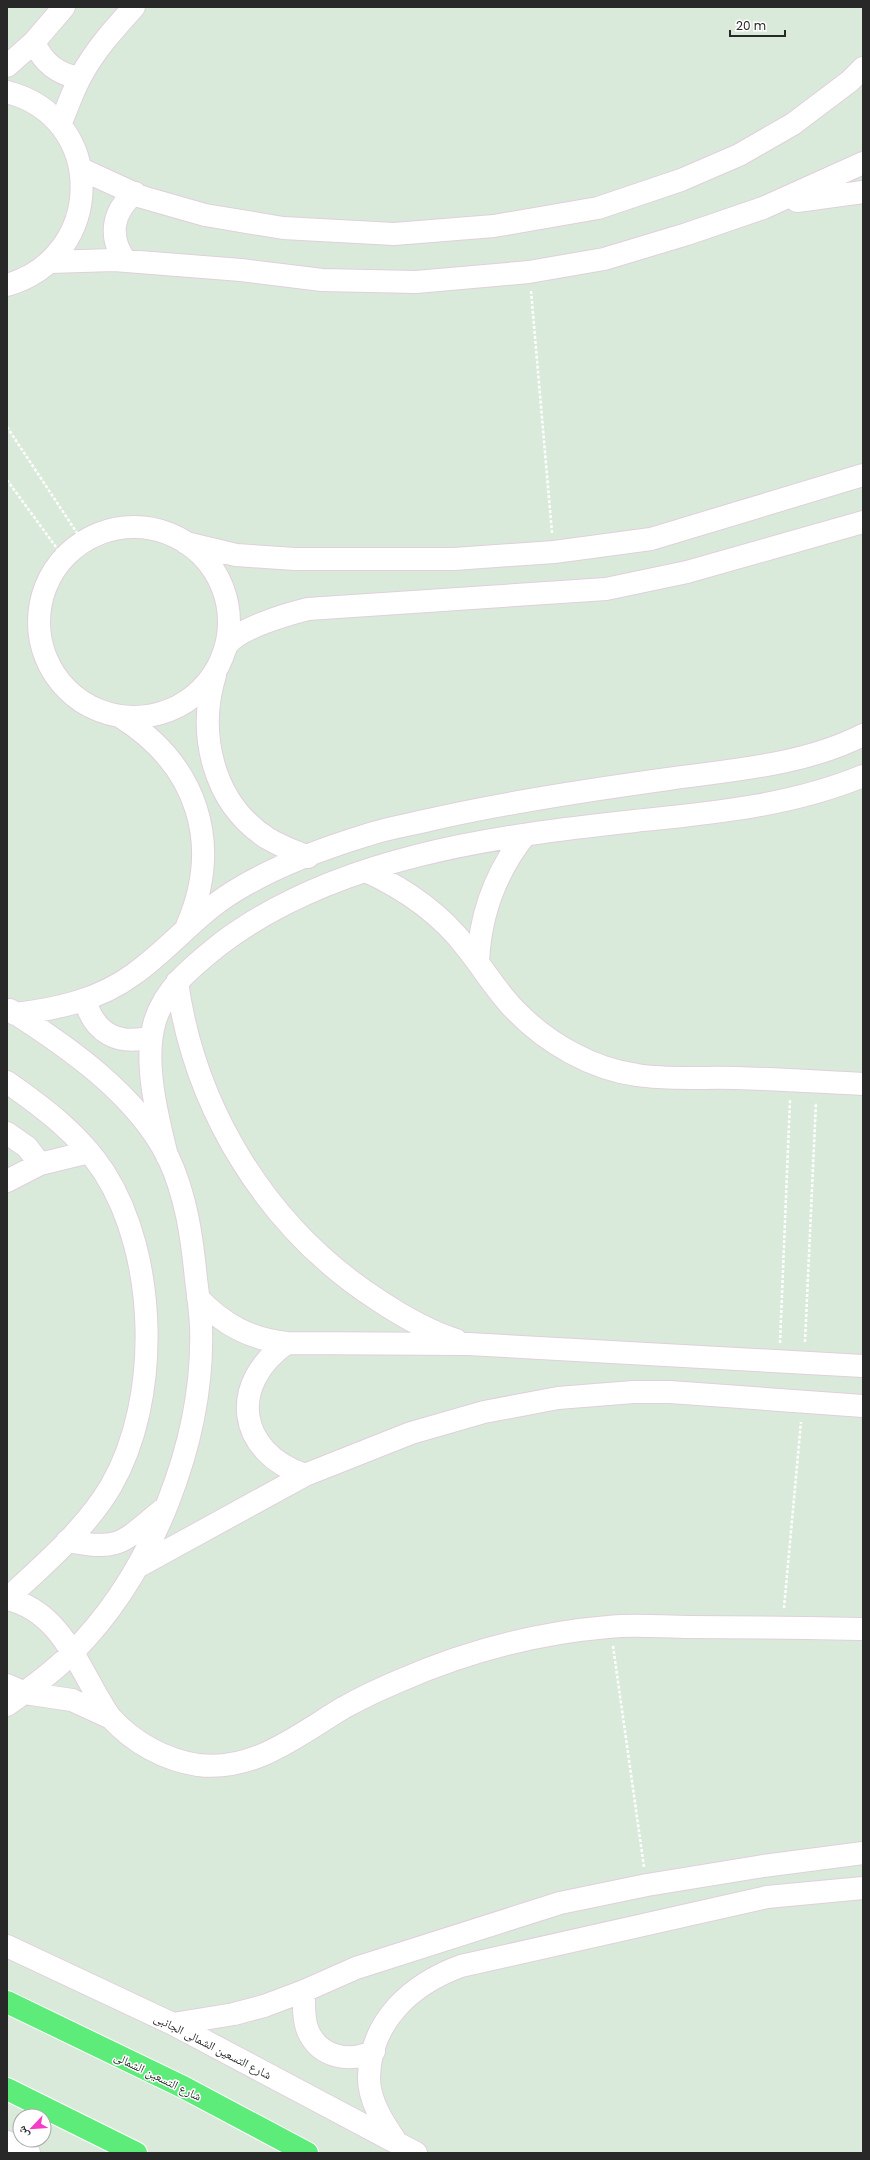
<svg xmlns="http://www.w3.org/2000/svg" width="870" height="2160" viewBox="0 0 870 2160" font-family="Poppins,'Noto Naskh Arabic',sans-serif">
<style>
.lines{fill:none;stroke-linecap:round;stroke-linejoin:round}
.minor-casing{stroke:#e1cfdd;stroke-width:24}
.major-casing{stroke:#fff;stroke-width:24}
.path{stroke:#fff;stroke-width:2.5;stroke-dasharray:3 2;stroke-linecap:butt}
.minor{stroke:#fff;stroke-width:22}
.major{stroke:#5dec7a;stroke-width:22}
.labels{text-anchor:middle;dominant-baseline:central;stroke-width:3;stroke-linejoin:round;paint-order:stroke}
.street-label{font-size:12px;fill:#282828;stroke:#fff}
</style>
<rect width="100%" height="100%" fill="#daeada"/>
<g class="lines">
<defs>
<path id="minor" d="M 34,42 C 43,63 57,74 80,78
M 7,66 L 34,42 L 64,7
M 7,92 C 108,118 105,257 7,285
M 60,125 C 67,109 72,92 81,76 C 95,50 114,29 134,7
M 81,169 L 142,197 L 205,215 L 283,228 L 394,234 L 494,226 L 598,208 L 681,180 L 739,155 L 793,124 L 850,81 L 863,68
M 797,201 L 863,192
M 126,261 C 108,238 112,211 135,193
M 50,262 L 114,260 L 241,270 L 322,280 L 416,282 L 529,272 L 604,259 L 687,234 L 763,208 L 863,163
M39 622a95 95 0 1 1 190 0a95 95 0 1 1-190 0Z
M 186,543 L 236,555 L 295,559 L 454,559 L 554,552 L 651,539 L 863,475
M 222,657 C 224,653 225,649 227,645 C 239,628 288,614 308,609 L 606,589 L 687,572 L 863,522
M 215,675 C 197,734 213,803 267,838 C 280,846 294,851 308,857
M 121,717 C 197,765 223,843 187,926
M 366,871 C 405,889 440,913 466,947 C 483,968 497,992 516,1011 C 547,1043 592,1069 637,1075 C 667,1080 705,1077 736,1078 C 779,1079 821,1082 863,1084
M 478,962 C 480,914 495,873 525,835
M 177,982 C 195,1111 268,1229 378,1300 C 402,1316 428,1331 456,1340
M 85,1000 C 94,1033 118,1046 151,1037
M 15,1014 C 57,1009 99,1000 134,974 C 169,949 196,915 233,892 C 273,867 321,849 367,835 C 387,828 408,825 429,820 C 507,802 588,790 668,779 C 732,770 804,765 863,735
M 7,1082 C 44,1108 79,1134 104,1172 C 158,1256 161,1400 111,1486 C 85,1530 44,1564 7,1599
M 7,1133 L 27,1147 L 40,1164
M 167,1156 C 157,1116 143,1060 155,1021 C 165,988 193,966 219,945 C 334,857 495,836 635,821 C 712,813 790,806 863,776
M 7,1181 L 40,1164 L 89,1152
M 198,1298 C 224,1325 250,1339 287,1343 L 468,1344 L 863,1366
M 287,1343 C 228,1384 237,1452 305,1475
M 67,1541 C 120,1551 122,1543 162,1510
M 139,1566 L 305,1475 L 411,1433 L 484,1412 L 558,1398 L 633,1392 L 670,1392 L 863,1406
M 7,1599 C 54,1609 74,1655 96,1694 C 101,1702 105,1711 111,1718 C 134,1743 165,1760 198,1765 C 254,1772 298,1735 343,1708 C 361,1698 380,1689 399,1681 C 465,1652 537,1633 608,1627 C 635,1624 663,1627 690,1627 C 748,1627 805,1628 863,1629
M 7,1685 L 25,1693 L 72,1700 L 109,1717
M 7,1705 C 30,1689 53,1672 72,1653 C 153,1572 205,1439 201,1325 C 200,1309 198,1294 196,1279 C 192,1237 186,1195 168,1157 C 136,1094 68,1047 10,1010
M 7,1946 L 173,2024 L 416,2153
M 304,1991 C 304,2004 303,2019 308,2031 C 320,2058 350,2063 374,2051
M 173,2024 L 234,2014 L 264,2006 L 304,1991 L 356,1968 L 560,1903 L 647,1885 L 763,1866 L 863,1853
M 7,2142 L 29,2153
M 397,2143 C 384,2124 368,2100 369,2076 C 371,2020 412,1984 461,1966 L 767,1897 L 863,1888"/>
<path id="major" d="M 7,2002 L 183,2087 L 307,2153
M 7,2089 L 136,2153"/>
</defs>
<use href="#minor" class="minor-casing"/>
<use href="#major" class="major-casing"/>
<path class="path" d="M 531,291 L 552,533
M 7,427 L 83,542
M 7,480 L 64,558
M 805,1342 L 816,1102
M 780,1343 L 790,1100
M 784,1608 L 801,1422
M 613,1646 L 644,1867"/>
<use href="#minor" class="minor"/>
<use href="#major" class="major"/>
</g>
<g class="labels">
<g class="street-label">
<text transform="translate(213 2046) rotate(27)">شارع التسعين الشمالى الجانبى</text>
<text transform="translate(158 2076) rotate(26)">شارع التسعين الشمالى</text>
</g>
</g>
<rect width="870" height="2160" fill="none" stroke="#282828" stroke-width="16"/>
<g transform="translate(32 2128) rotate(245)"><circle r="19" fill="#ffffff" stroke="#a9a9a9"/>
<path d="M0-3L7 15L0 10L-7 15Z" fill="#f43dc7"/>
<text y="-6" font-size="11" font-weight="bold" text-anchor="middle" fill="#282828">ش</text>
</g>
<path d="M730 30v6h55v-6" fill="none" stroke="#282828" stroke-width="2"/>
<text x="736" y="30" font-size="12" fill="#282828" stroke="#ffffff" stroke-width="3" paint-order="stroke">20 m</text>
</svg>
